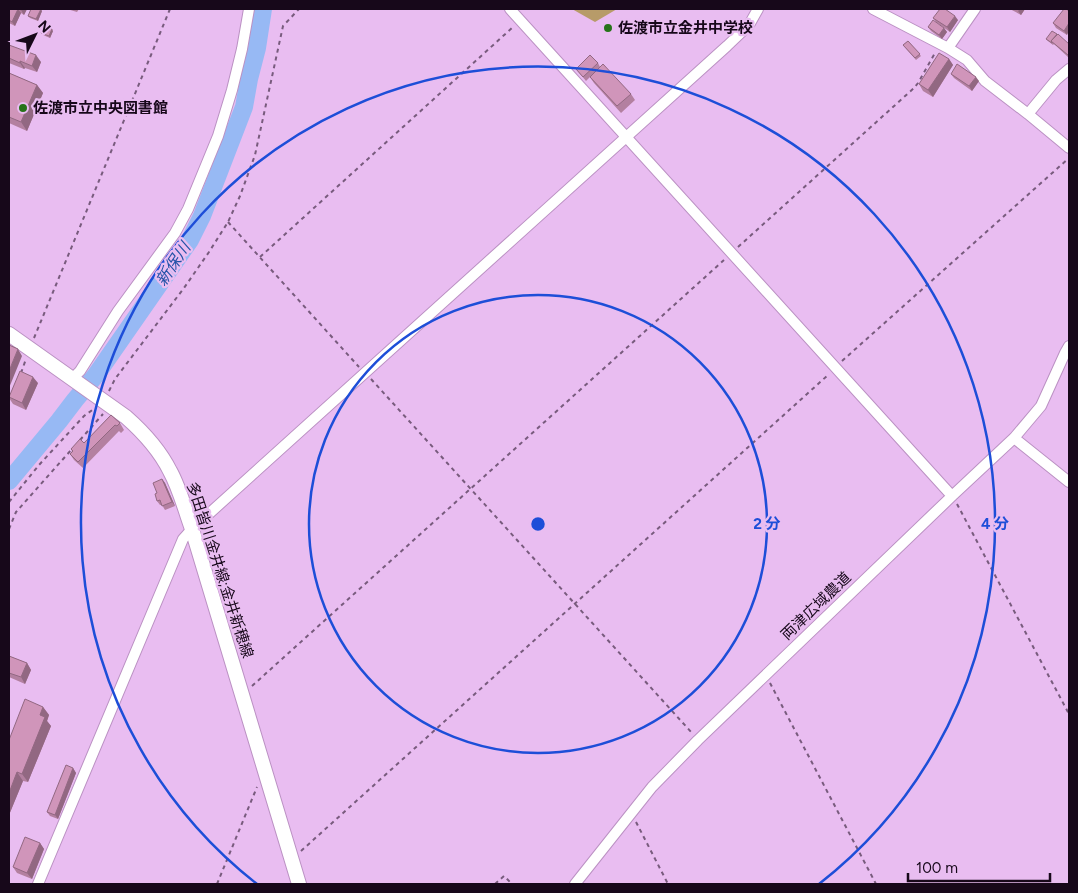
<svg xmlns="http://www.w3.org/2000/svg" width="1078" height="893" viewBox="0 0 1078 893" font-family="Figtree,'Noto Sans JP',sans-serif">
<style>
.green{fill:#b79b69}
.lines{fill:none;stroke-linecap:round;stroke-linejoin:round}
.river{stroke:#97b9f4;stroke-width:18}
.street-casing{stroke:#bb91c3;stroke-width:12}
.secondary-casing{stroke:#bb91c3;stroke-width:16}
.path{stroke:#785b7d;stroke-width:2;stroke-dasharray:4 4;stroke-linecap:butt}
.street{stroke:#fff;stroke-width:10}
.secondary{stroke:#fff;stroke-width:14}
.wall{fill:#b380a0}
.shaded-wall{fill:#926882}
.building{fill:#d095ba;stroke:#926882}
.ring{fill:none;stroke:#1d4ed8;stroke-width:2.5}
.poi-dot{fill:#267319;stroke:#e9bdf1;stroke-width:2}
.labels{text-anchor:middle;dominant-baseline:central;stroke-width:4.5;stroke-linejoin:round;paint-order:stroke}
.poi-label{font-size:15px;font-weight:bold;fill:#17081a;stroke:#e9bdf1;text-anchor:start}
.street-label{font-size:15px;fill:#17081a;stroke:#e9bdf1}
.water-label{font-size:16px;font-style:italic;fill:#2453a7;stroke:#e9bdf1}
.centre{fill:#1d4ed8;stroke:#e9bdf1;stroke-width:2.5}
.ring-label{font-size:15px;text-anchor:middle;font-weight:bold;fill:#1d4ed8;stroke:#e9bdf1;stroke-width:4.5;stroke-linejoin:round;paint-order:stroke}
</style>
<rect width="100%" height="100%" fill="#e9bdf1"/>
<path class="green" d="M 572,9 L 617,9 L 595,22 Z"/>
<g class="lines">
<path class="river" d="M 9,481 L 59,421 L 75,400 L 96,375 L 190,240 L 202,216 L 244,107 L 249,79 L 257,48 L 263,9"/>
<defs>
<path id="street" d="M 510,9 L 952,496
M 873,9 L 948,48 L 967,60 L 985,81 L 1028,114
M 948,48 L 975,9
M 1069,69 L 1056,80 L 1028,114 L 1069,148
M 72,379 L 80,371 L 118,311 L 175,233 L 188,209 L 218,136 L 232,90 L 242,49 L 249,9
M 1014,438 L 1069,482
M 38,884 L 183,539 L 192,529 L 727,46 L 749,25 L 758,9
M 575,884 L 652,787 L 698,740 L 952,496 L 1014,438 L 1041,406 L 1065,353 L 1069,346"/>
<path id="secondary" d="M 9,334 L 126,417 C 143,432 159,449 170,471 C 180,489 185,510 192,529 L 299,884"/>
</defs>
<use href="#street" class="street-casing"/>
<use href="#secondary" class="secondary-casing"/>
<path class="path" d="M 228,222 L 359,367
M 738,247 L 914,88 L 918,83 L 935,53
M 260,257 L 513,27
M 34,338 L 170,9
M 842,361 L 1069,158
M 21,373 L 26,359
M 371,379 L 692,733
M 109,391 L 115,379 L 184,288 L 209,252 L 228,222 L 240,196 L 255,155 L 283,26 L 299,9
M 80,440 L 103,414
M 9,502 L 39,465 L 84,416 L 95,408
M 957,504 L 1069,714
M 9,529 L 16,512 L 72,449
M 770,683 L 876,884
M 252,686 L 724,260
M 636,822 L 668,884
M 301,851 L 828,375
M 217,884 L 257,787
M 495,884 L 504,876 L 512,884"/>
<use href="#street" class="street"/>
<use href="#secondary" class="secondary"/>
</g>
<path class="wall" d="M 9,9 L 27,9 L 24,15 L 21,13 L 15,26 L 9,23 Z
M 67,9 L 79,9 L 77,12 Z
M 1010,9 L 1025,9 L 1021,15 Z
M 42,11 L 38,21 L 30,18 L 28,16 Z
M 1069,11 L 1067,35 L 1056,28 L 1053,23 Z
M 933,18 L 958,20 L 950,32 L 936,22 Z
M 928,27 L 944,28 L 947,32 L 942,39 L 931,31 Z
M 53,31 L 50,38 L 43,35 L 41,33 Z
M 1046,39 L 1069,44 L 1069,58 L 1054,44 L 1053,45 L 1048,41 Z
M 908,41 L 921,56 L 916,60 L 903,45 Z
M 9,45 L 41,62 L 37,72 L 25,68 L 24,69 L 9,63 Z
M 949,59 L 953,65 L 933,97 L 923,91 L 919,84 Z
M 598,63 L 600,67 L 631,94 L 635,100 L 621,113 L 594,83 L 590,77 L 586,81 L 576,69 Z
M 9,73 L 37,85 L 43,93 L 27,131 L 9,123 Z
M 951,74 L 979,81 L 972,91 L 954,78 Z
M 38,383 L 26,410 L 13,404 L 9,398 Z
M 111,415 L 120,423 L 124,430 L 121,433 L 119,431 L 83,468 L 74,460 L 70,454 L 72,451 L 71,449 L 84,443 Z
M 162,479 L 165,483 L 175,506 L 165,510 L 162,505 L 160,505 L 157,501 L 157,493 Z
M 9,656 L 27,663 L 31,670 L 25,684 L 9,677 Z
M 43,707 L 49,715 L 47,721 L 51,726 L 28,782 L 23,781 L 9,815 L 9,740 Z
M 73,768 L 76,773 L 58,819 L 50,816 L 47,812 Z
M 40,843 L 44,849 L 32,879 L 17,873 L 13,867 Z"/>
<path class="shaded-wall" d="M 18,9 L 21,13 L 15,26 L 12,22 Z
M 22,9 L 27,9 L 24,15 L 21,10 Z
M 41,9 L 42,11 L 38,21 L 36,19 Z
M 1020,9 L 1025,9 L 1021,15 L 1018,11 Z
M 955,16 L 958,20 L 950,32 L 947,27 Z
M 1069,23 L 1069,31 L 1067,35 L 1064,31 Z
M 944,28 L 947,32 L 942,39 L 939,35 Z
M 52,29 L 53,31 L 50,38 L 49,36 Z
M 36,55 L 41,62 L 37,72 L 32,66 Z
M 949,59 L 953,65 L 933,97 L 928,90 Z
M 20,61 L 25,68 L 24,69 L 20,63 Z
M 976,77 L 979,81 L 972,91 L 969,86 Z
M 37,85 L 43,93 L 27,131 L 21,122 Z
M 18,349 L 22,356 L 9,388 L 9,371 Z
M 33,377 L 38,383 L 26,410 L 22,403 Z
M 162,479 L 165,483 L 175,506 L 172,502 Z
M 27,663 L 31,670 L 25,684 L 21,677 Z
M 43,707 L 49,715 L 47,721 L 51,726 L 28,782 L 22,774 L 40,715 Z
M 73,768 L 76,773 L 58,819 L 55,815 Z
M 17,772 L 23,781 L 9,815 L 9,793 Z
M 40,843 L 44,849 L 32,879 L 27,873 Z"/>
<path class="building" d="M 9,9 L 22,9 L 21,10 L 18,9 L 12,22 L 9,20 Z
M 31,9 L 41,9 L 36,19 L 28,16 Z
M 940,9 L 945,9 L 955,16 L 947,27 L 933,18 Z
M 1064,9 L 1066,9 L 1069,11 L 1069,23 L 1064,31 L 1053,23 Z
M 933,20 L 944,28 L 939,35 L 928,27 Z
M 44,26 L 52,29 L 49,36 L 41,33 Z
M 1052,31 L 1057,34 L 1051,41 L 1052,42 L 1052,43 L 1046,39 Z
M 1058,34 L 1069,44 L 1069,53 L 1068,55 L 1051,41 Z
M 908,41 L 920,54 L 915,58 L 903,45 Z
M 9,45 L 36,55 L 32,66 L 20,61 L 20,63 L 9,58 Z
M 939,53 L 949,59 L 928,90 L 919,84 Z
M 590,55 L 598,63 L 583,77 L 576,69 Z
M 603,64 L 631,94 L 617,106 L 590,77 Z
M 957,64 L 976,77 L 969,86 L 951,74 Z
M 9,73 L 37,85 L 21,122 L 9,117 Z
M 9,345 L 18,349 L 9,371 Z
M 20,371 L 33,377 L 22,403 L 9,397 Z
M 111,415 L 120,423 L 117,426 L 115,425 L 78,462 L 70,454 L 73,451 L 71,449 L 80,439 L 84,443 Z
M 162,479 L 172,502 L 162,506 L 160,500 L 157,501 L 155,494 L 157,493 L 153,483 Z
M 9,656 L 27,663 L 21,677 L 9,673 Z
M 25,699 L 43,707 L 40,715 L 45,717 L 22,774 L 17,772 L 9,793 L 9,740 Z
M 66,765 L 73,768 L 55,815 L 47,812 Z
M 25,837 L 40,843 L 27,873 L 13,867 Z"/>
<g class="ring">
<circle cx="538" cy="524" r="229"/>
<path d="M257 884A457 457 0 1 1 819 884"/>
</g>
<g class="poi-dot">
<circle cx="608" cy="28" r="5"/>
<circle cx="23" cy="108" r="5"/>
</g>
<g class="labels">
<g class="poi-label">
<text x="618" y="28">佐渡市立金井中学校</text>
<text x="33" y="108">佐渡市立中央図書館</text>
</g>
<g class="street-label">
<text transform="translate(220 570) rotate(72)">多田皆川金井線;金井新穂線</text>
<text transform="translate(816 606) rotate(-44)">両津広域農道</text>
</g>
<g class="water-label">
<text transform="translate(173 264) rotate(-56)">新保川</text>
</g>
</g>
<circle cx="538" cy="524" r="8" class="centre"/>
<g class="ring-label">
<text x="767" y="529">2 分</text>
<text x="995" y="529">4 分</text>
</g>
<rect width="1078" height="893" fill="none" stroke="#17081a" stroke-width="20"/>
<g transform="translate(35 35) rotate(48)" stroke="#e9bdf1" stroke-width="4" paint-order="stroke">
<path d="M0-4L9 19L0 12L-9 19Z" fill="#17081a"/>
<text y="-8" font-size="14" font-weight="bold" text-anchor="middle" fill="#17081a">N</text>
</g>
<path d="M908 873v8h142v-8" fill="none" stroke="#17081a" stroke-width="2.5"/>
<text x="916" y="873" font-size="15" fill="#17081a" stroke="#e9bdf1" stroke-width="4" paint-order="stroke">100 m</text>
</svg>
